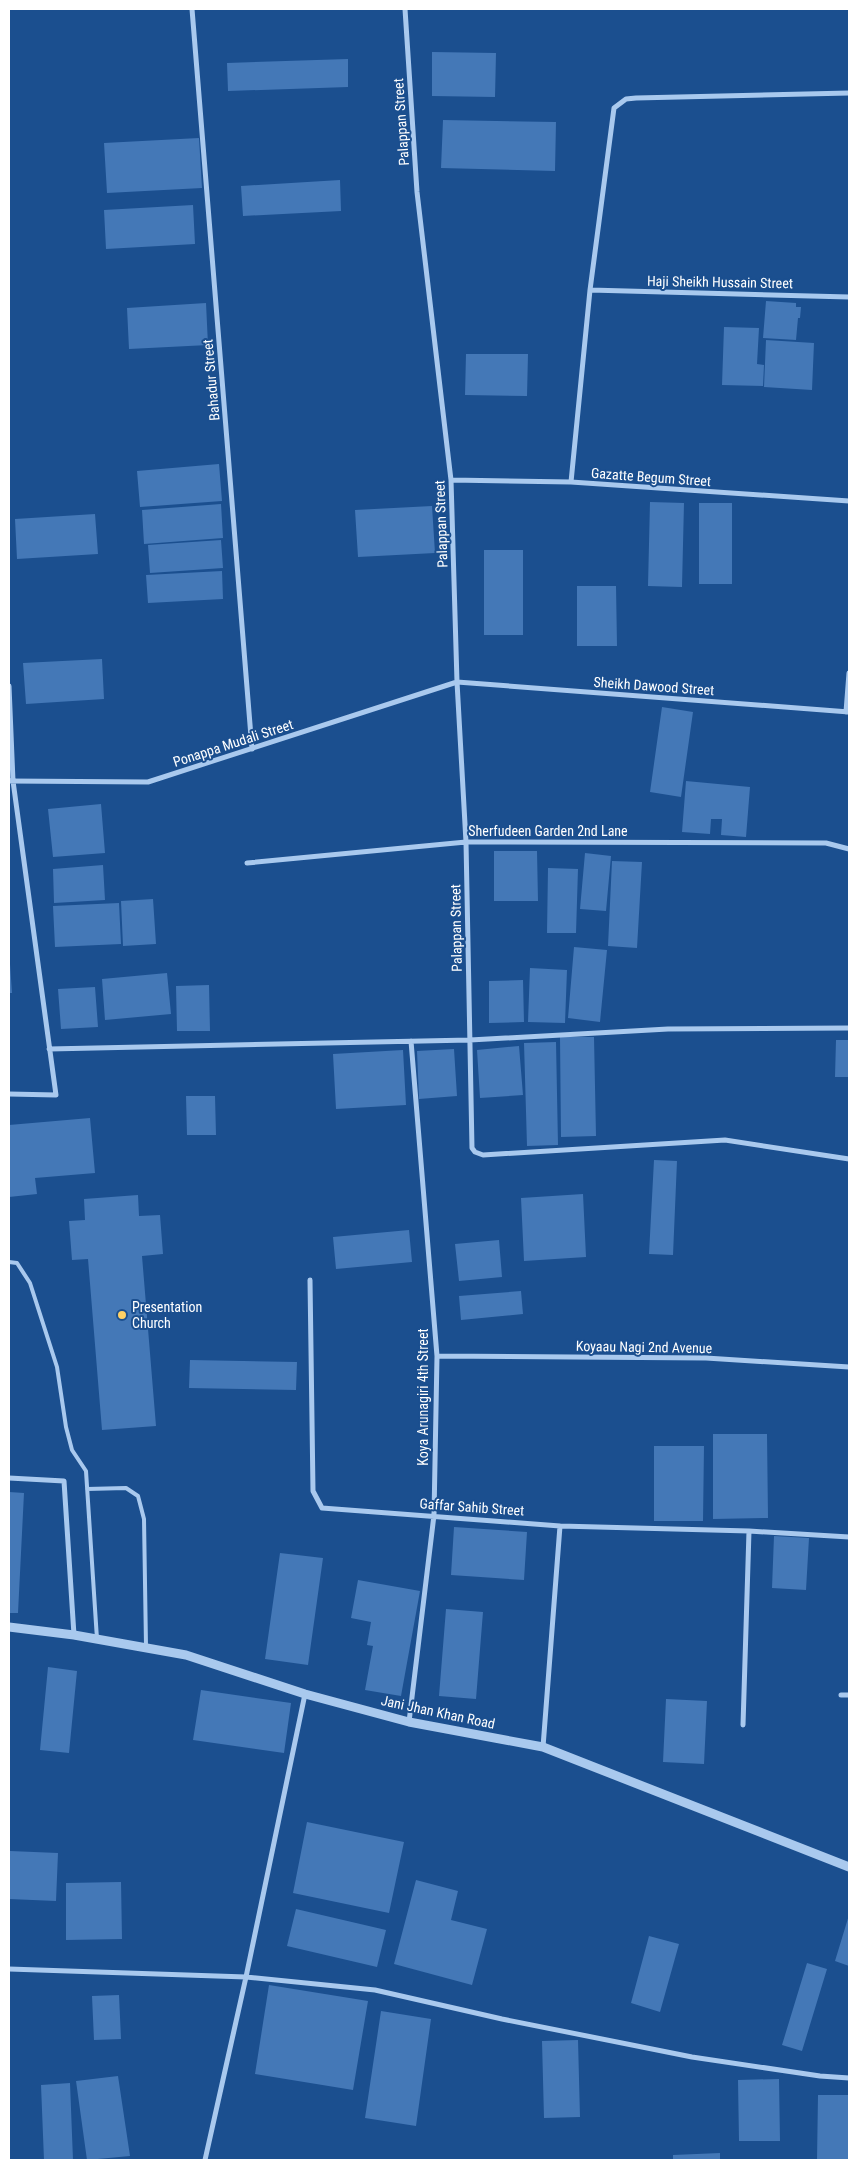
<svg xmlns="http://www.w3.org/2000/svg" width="858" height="2169" viewBox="0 0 858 2169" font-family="'Roboto Condensed',sans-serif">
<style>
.building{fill:#4478b7}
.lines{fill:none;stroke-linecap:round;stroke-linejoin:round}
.service{stroke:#a9c9ee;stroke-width:4}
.minor{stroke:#a9c9ee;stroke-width:5}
.tertiary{stroke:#a9c9ee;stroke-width:9}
.poi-dot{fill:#ffd166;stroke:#1b4f8f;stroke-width:2}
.labels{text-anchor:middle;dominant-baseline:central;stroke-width:4;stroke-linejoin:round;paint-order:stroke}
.street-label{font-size:14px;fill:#fff;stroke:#1b4f8f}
.poi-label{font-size:14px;fill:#fff;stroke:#1b4f8f;text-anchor:start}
</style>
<rect width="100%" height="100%" fill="#1b4f8f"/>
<path class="building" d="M 432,52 L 496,53 L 495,97 L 432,96 Z
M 348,59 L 348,87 L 228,91 L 227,63 Z
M 443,120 L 556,122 L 555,171 L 441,168 Z
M 199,138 L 202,188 L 107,193 L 104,143 Z
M 340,180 L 341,211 L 243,216 L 241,186 Z
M 193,205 L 195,244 L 106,249 L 104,210 Z
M 766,301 L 796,303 L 796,307 L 801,307 L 800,318 L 798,318 L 796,340 L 763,338 Z
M 206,303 L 208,345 L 129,349 L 127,308 Z
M 724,327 L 759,328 L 757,364 L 764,365 L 763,386 L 722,385 Z
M 766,340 L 814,343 L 812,390 L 764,387 Z
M 466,354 L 528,354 L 527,396 L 465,395 Z
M 219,464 L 222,501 L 140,507 L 137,471 Z
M 650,502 L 684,503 L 682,587 L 648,586 Z
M 699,503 L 732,503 L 732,584 L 699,584 Z
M 221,504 L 223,538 L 144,544 L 142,510 Z
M 432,506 L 435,553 L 358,557 L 355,510 Z
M 95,514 L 98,554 L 17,559 L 15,519 Z
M 221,540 L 223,568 L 150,573 L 148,545 Z
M 484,550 L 523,550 L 523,635 L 484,635 Z
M 222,571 L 223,599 L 148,603 L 146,575 Z
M 577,586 L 616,586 L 617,646 L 577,646 Z
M 102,659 L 104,699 L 26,704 L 23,663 Z
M 662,707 L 693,712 L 681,797 L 650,792 Z
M 686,781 L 750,787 L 746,837 L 721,835 L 722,819 L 711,819 L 710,834 L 682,832 Z
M 101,804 L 105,853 L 53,857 L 48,809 Z
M 494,851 L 537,851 L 538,901 L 494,901 Z
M 585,853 L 611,856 L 606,911 L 580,909 Z
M 612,861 L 642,862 L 637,948 L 608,946 Z
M 103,865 L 105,900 L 54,903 L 53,869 Z
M 548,868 L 578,869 L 576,933 L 547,933 Z
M 153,899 L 156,944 L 123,946 L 121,901 Z
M 119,903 L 121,944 L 55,947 L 53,906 Z
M 574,947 L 607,950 L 600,1022 L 568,1018 Z
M 9,964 L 10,964 L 12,993 L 9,993 Z
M 530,968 L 567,970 L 565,1023 L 528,1022 Z
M 167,973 L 171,1014 L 105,1020 L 102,979 Z
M 523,980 L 524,1022 L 489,1023 L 489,981 Z
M 209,985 L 210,1031 L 177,1031 L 176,986 Z
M 95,987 L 98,1027 L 61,1029 L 58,989 Z
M 560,1037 L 594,1037 L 596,1136 L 561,1137 Z
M 836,1040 L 849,1040 L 849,1077 L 835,1077 Z
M 556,1042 L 558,1145 L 527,1146 L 524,1043 Z
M 519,1046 L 523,1095 L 480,1098 L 477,1050 Z
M 454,1049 L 457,1096 L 419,1099 L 417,1051 Z
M 403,1050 L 406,1105 L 336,1109 L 333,1054 Z
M 186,1096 L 215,1096 L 216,1135 L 187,1135 Z
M 90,1118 L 95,1173 L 35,1178 L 37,1194 L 9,1197 L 9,1125 Z
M 654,1160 L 677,1161 L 673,1255 L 649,1254 Z
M 583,1194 L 586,1257 L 524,1261 L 521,1198 Z
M 138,1195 L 139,1216 L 160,1215 L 163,1254 L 142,1256 L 156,1426 L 102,1430 L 88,1259 L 72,1260 L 69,1221 L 85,1220 L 84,1199 Z
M 409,1230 L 412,1262 L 336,1269 L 333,1237 Z
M 499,1240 L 502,1277 L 459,1281 L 455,1244 Z
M 521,1291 L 523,1314 L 461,1320 L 459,1296 Z
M 190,1360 L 297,1362 L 296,1390 L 189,1388 Z
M 713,1434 L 767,1434 L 768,1518 L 713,1519 Z
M 654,1446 L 704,1446 L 703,1521 L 654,1521 Z
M 9,1492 L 24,1493 L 18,1613 L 9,1613 Z
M 454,1527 L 527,1532 L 524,1580 L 451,1575 Z
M 774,1536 L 809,1538 L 806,1590 L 772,1588 Z
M 280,1553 L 323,1558 L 308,1665 L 265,1659 Z
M 358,1580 L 420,1591 L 401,1696 L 365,1690 L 373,1646 L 367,1645 L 371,1622 L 351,1618 Z
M 446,1609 L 483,1612 L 476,1699 L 439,1696 Z
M 48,1667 L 77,1671 L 69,1753 L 40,1750 Z
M 201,1690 L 291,1703 L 284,1753 L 193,1740 Z
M 666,1699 L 707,1701 L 704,1764 L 663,1762 Z
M 307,1822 L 404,1842 L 389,1913 L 293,1893 Z
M 10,1851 L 58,1853 L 56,1901 L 9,1899 Z
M 416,1880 L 458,1891 L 451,1920 L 487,1929 L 472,1985 L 394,1964 Z
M 121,1882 L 122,1939 L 66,1940 L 66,1883 Z
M 296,1909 L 386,1930 L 377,1967 L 287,1946 Z
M 849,1915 L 849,1966 L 835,1961 Z
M 649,1936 L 679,1944 L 660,2012 L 631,2003 Z
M 807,1963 L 827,1969 L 802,2051 L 782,2045 Z
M 269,1985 L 368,2001 L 353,2090 L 255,2074 Z
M 119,1995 L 121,2039 L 94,2040 L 92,1996 Z
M 381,2011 L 431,2019 L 416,2126 L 365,2118 Z
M 578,2040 L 580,2117 L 544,2118 L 542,2041 Z
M 118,2076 L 130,2156 L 87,2160 L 76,2081 Z
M 779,2079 L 780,2141 L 739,2141 L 738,2080 Z
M 70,2083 L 73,2160 L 44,2160 L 41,2085 Z
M 818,2095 L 849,2095 L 849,2160 L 817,2160 Z
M 720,2153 L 720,2160 L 673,2160 L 673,2155 Z"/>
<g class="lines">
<path class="service" d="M 9,1262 L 17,1263 L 30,1283 L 57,1367 L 66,1427 L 72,1450 L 86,1471 L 97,1639
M 87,1489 L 126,1488 L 138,1496 L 144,1519 L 146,1646"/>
<path class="minor" d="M 192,9 L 252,749
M 405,9 L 417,192 L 451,480 L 457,682 L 466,842 L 472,1148 L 475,1152 L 483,1155 L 725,1140 L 849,1159
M 590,290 L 849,297
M 451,480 L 571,482 L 849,501
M 571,482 L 590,290 L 614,108 L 626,99 L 636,98 L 849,93
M 9,686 L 13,781 L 56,1095 L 9,1094
M 846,712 L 849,673
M 9,781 L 148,782 L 457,682 L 849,712
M 247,863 L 466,842 L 826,843 L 849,849
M 49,1049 L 470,1040 L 668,1029 L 849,1028
M 310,1280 L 313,1491 L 322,1508 L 560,1526 L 749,1531 L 849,1537
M 437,1356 L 706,1358 L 849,1367
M 9,1478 L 64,1481 L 74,1635
M 841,1695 L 849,1695
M 409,1722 L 434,1515 L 437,1356 L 411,1041
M 743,1725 L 749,1531
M 543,1747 L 560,1526
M 9,1969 L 246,1977 L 375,1990 L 502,2019 L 692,2057 L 820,2076 L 849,2078
M 205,2160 L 246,1977 L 305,1694"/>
<path class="tertiary" d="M 9,1627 L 74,1635 L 186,1655 L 305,1694 L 409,1722 L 543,1747 L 849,1867"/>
</g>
<circle class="poi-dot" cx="122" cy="1315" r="5"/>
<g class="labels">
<g class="street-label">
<text transform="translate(401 122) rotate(-94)">Palappan Street</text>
<text transform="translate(720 282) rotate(1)">Haji Sheikh Hussain Street</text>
<text transform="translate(211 380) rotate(-95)">Bahadur Street</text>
<text transform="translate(651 477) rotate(4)">Gazatte Begum Street</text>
<text transform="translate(441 524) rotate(-92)">Palappan Street</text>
<text transform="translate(654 686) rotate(4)">Sheikh Dawood Street</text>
<text transform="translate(233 743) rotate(-18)">Ponappa Mudali Street</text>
<text x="548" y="831">Sherfudeen Garden 2nd Lane</text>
<text transform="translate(456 928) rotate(-91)">Palappan Street</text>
<text transform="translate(644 1347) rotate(1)">Koyaau Nagi 2nd Avenue</text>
<text transform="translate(423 1397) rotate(-90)">Koya Arunagiri 4th Street</text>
<text transform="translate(472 1507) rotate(4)">Gaffar Sahib Street</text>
<text transform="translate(438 1712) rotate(12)">Jani Jhan Khan Road</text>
</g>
<g class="poi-label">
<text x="132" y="1307">Presentation<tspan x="132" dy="16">Church</tspan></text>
</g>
</g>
<rect width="858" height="2169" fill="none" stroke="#ffffff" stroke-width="20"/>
</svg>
